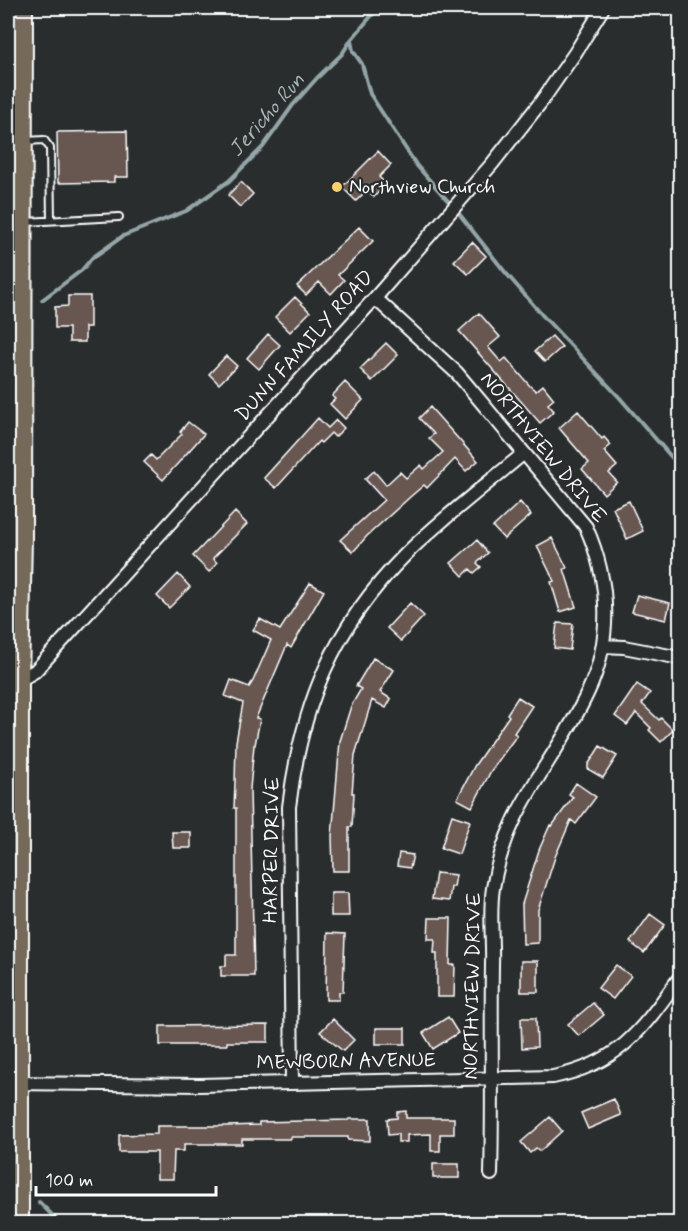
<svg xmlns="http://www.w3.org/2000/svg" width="688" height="1231" viewBox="0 0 688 1231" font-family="Mynerve,sans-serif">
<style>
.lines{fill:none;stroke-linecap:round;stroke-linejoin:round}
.stream{stroke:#94a6a9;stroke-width:4}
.building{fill:#685751;stroke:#fff;stroke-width:1.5}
.service-casing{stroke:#fff;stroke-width:10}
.minor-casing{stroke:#fff;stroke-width:16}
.trunk-casing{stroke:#fff;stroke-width:24}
.service{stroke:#2a2d2e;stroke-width:6}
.minor{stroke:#2a2d2e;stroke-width:12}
.trunk{stroke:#746a5a;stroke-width:20}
.poi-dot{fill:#ffd166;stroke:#2a2d2e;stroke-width:2}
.labels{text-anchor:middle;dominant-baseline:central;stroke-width:4.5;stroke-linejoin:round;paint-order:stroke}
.poi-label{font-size:20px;fill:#fff;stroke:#2a2d2e;text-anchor:start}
.street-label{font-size:20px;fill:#fff;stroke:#2a2d2e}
.water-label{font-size:21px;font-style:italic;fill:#a6b5b7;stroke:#2a2d2e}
</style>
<rect width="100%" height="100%" fill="#2a2d2e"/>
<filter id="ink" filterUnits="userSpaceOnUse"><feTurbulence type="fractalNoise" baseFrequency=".0167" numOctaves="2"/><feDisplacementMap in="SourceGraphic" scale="12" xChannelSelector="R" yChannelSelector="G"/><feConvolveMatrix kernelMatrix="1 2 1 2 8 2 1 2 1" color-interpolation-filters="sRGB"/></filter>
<g filter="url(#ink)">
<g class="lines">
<path class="stream" d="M 351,40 L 353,51 L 362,64 L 370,94 L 417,166 L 457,211 L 505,272 L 543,316 L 620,398 L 680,467
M 42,300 L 82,270 L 92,258 L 123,236 L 186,211 L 229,181 L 263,147 L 293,105 L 317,78 L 342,54 L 351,40 L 378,8
M 39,1202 L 61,1224"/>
</g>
<path class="building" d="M 127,131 L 128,177 L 114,177 L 114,182 L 58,183 L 57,132 Z
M 378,151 L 391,165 L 379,177 L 386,184 L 374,197 L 367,190 L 356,201 L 342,187 Z
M 241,182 L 253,194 L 240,207 L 228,195 Z
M 359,227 L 373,241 L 338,275 L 344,280 L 331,294 L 319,282 L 306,295 L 297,286 Z
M 472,242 L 486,256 L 468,274 L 454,261 Z
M 68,296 L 90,296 L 90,327 L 85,327 L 85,342 L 69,342 L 69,328 L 55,328 L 55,307 L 68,306 Z
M 295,297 L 310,312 L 290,332 L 275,317 Z
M 479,313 L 500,337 L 488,347 L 501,362 L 506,358 L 530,386 L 536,391 L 543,385 L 554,399 L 548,404 L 554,411 L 540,423 L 459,331 Z
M 268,334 L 280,345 L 259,369 L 247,358 Z
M 552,336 L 562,347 L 545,362 L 535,351 Z
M 386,343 L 398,355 L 372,381 L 360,369 Z
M 226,356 L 237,366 L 219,384 L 209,374 Z
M 345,382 L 363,400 L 345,419 L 330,404 L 335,399 L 332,396 Z
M 430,407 L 478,461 L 466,471 L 455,459 L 427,488 L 424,485 L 410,497 L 367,536 L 353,552 L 340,540 L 384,500 L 365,479 L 374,471 L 386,485 L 400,472 L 406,478 L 421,465 L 424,469 L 443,452 L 429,438 L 434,434 L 419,418 Z
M 578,411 L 602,439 L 604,437 L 611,445 L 604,451 L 617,466 L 609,473 L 617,482 L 604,494 L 582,469 L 589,463 L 559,428 Z
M 318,418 L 328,428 L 336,420 L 344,428 L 335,437 L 331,433 L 321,443 L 319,441 L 276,488 L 264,478 Z
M 188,422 L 204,434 L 163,480 L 144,462 L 151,455 L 156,460 L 182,434 L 180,432 Z
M 629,501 L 643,531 L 627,539 L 613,508 Z
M 520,502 L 531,515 L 504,539 L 493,527 Z
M 235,512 L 247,524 L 213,558 L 217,563 L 209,572 L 193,556 Z
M 552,538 L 567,568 L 564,569 L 576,607 L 560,612 L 551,582 L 554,581 L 537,546 Z
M 477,540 L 488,553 L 477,563 L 481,567 L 474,573 L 470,569 L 463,576 L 451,563 Z
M 178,574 L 190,587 L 169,608 L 157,596 Z
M 310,583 L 324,591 L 291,648 L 287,645 L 256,718 L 260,719 L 255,745 L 254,745 L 250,789 L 254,976 L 221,976 L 221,966 L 226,966 L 226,955 L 236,955 L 236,808 L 234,808 L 235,783 L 236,742 L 243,703 L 225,696 L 231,680 L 249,687 L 253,681 L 271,640 L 253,630 L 260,619 L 280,630 Z
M 637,595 L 670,603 L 666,620 L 632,612 Z
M 410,603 L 424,616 L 401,641 L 387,628 Z
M 557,623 L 573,624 L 570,650 L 554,648 Z
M 373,658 L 394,670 L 380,692 L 391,699 L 386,708 L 372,700 L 355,755 L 352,793 L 354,793 L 352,827 L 349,827 L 349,871 L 333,871 L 332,836 L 340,741 L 351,706 L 361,689 L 356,686 Z
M 637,684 L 650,693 L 642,704 L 659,720 L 661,718 L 673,730 L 661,742 L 649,730 L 651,728 L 636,713 L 627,725 L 615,716 Z
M 518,697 L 532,706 L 514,733 L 517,735 L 491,771 L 472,807 L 457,799 L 475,765 L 509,716 L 507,714 Z
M 600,746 L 617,756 L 603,778 L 588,769 L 588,765 Z
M 576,783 L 596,797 L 576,824 L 571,820 L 555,857 L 538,910 L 538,943 L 523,944 L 522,904 L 539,850 L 550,825 L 552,826 L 573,797 L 569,794 Z
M 452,815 L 470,821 L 459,854 L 441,848 Z
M 172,832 L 191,832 L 191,848 L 173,848 Z
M 399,853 L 413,855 L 410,868 L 397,866 Z
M 436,873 L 456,875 L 454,887 L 451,887 L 449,901 L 432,899 Z
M 331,893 L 348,893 L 349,916 L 331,916 Z
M 650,914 L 665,925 L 644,953 L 630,942 Z
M 429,918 L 451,918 L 450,965 L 455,965 L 454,997 L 437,997 L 437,953 L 434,953 L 435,939 L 428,939 Z
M 327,933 L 345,934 L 343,992 L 339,992 L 339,1000 L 326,1000 Z
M 521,961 L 538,961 L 538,992 L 521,992 Z
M 616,965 L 631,976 L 613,999 L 598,988 Z
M 593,1003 L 604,1015 L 579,1036 L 568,1024 Z
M 448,1017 L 458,1033 L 433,1049 L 423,1033 Z
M 521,1018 L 536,1018 L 537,1047 L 522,1048 Z
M 333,1019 L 354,1040 L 343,1051 L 320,1032 Z
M 268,1025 L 268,1042 L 227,1042 L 227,1045 L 160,1045 L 160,1026 Z
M 376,1028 L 405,1028 L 405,1044 L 376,1044 Z
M 614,1099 L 621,1115 L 588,1129 L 581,1113 Z
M 406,1111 L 406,1118 L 454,1118 L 454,1134 L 440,1134 L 440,1151 L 431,1151 L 431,1134 L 407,1135 L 407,1142 L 398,1142 L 398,1134 L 388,1135 L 387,1119 L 397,1118 L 397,1112 Z
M 550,1117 L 562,1131 L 540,1151 L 536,1148 L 530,1153 L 521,1142 Z
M 349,1119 L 370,1119 L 370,1141 L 348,1140 L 348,1137 L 291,1137 L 291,1139 L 242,1139 L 242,1144 L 184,1144 L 184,1151 L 174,1151 L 173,1179 L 157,1179 L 157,1152 L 119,1152 L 119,1135 L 157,1134 L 157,1126 L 227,1126 L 259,1125 L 259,1122 L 349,1120 Z
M 433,1164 L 459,1164 L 459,1178 L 433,1178 Z"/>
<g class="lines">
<defs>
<path id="service" d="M 26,141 L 44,140 L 50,148 L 51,220
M 25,222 L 119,217"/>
<path id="minor" d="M 375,298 L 457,373 L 586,527 C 610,581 613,640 587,694 C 554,764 506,806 493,888 C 489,913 493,940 492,965 C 491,1035 493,1104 491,1174
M 603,646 L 624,647 L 680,658
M 8,684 L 18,681 L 35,671 L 375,298 L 492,164 L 541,102 L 575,53 L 603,8
M 292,1082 L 289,807 C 301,706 333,627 406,554 C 442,518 485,486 524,453
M 8,1083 L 200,1085 L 553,1077 C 621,1063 642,1029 680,977"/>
<path id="trunk" d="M 18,1224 L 18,681 L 21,538 L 22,8"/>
</defs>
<use href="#service" class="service-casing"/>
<use href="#minor" class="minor-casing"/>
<use href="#trunk" class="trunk-casing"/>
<use href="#service" class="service"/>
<use href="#minor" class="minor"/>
<use href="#trunk" class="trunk"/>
</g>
</g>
<circle class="poi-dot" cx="337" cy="187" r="6"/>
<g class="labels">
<g class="poi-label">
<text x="349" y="187">Northview Church</text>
</g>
<g class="street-label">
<text transform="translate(305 346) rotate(-48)">DUNN FAMILY ROAD</text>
<text transform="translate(543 448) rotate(51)">NORTHVIEW DRIVE</text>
<text transform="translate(272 850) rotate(-89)">HARPER DRIVE</text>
<text transform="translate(473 986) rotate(-89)">NORTHVIEW DRIVE</text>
<text transform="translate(346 1062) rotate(-1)">MEWBORN AVENUE</text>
</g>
<g class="water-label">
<text transform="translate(267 115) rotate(-49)">Jericho Run</text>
</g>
</g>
<rect width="688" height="1231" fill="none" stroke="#2a2d2e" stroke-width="30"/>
<rect x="15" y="15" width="658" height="1201" fill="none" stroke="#fff" stroke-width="2" filter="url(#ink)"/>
<path d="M36 1186v9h180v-9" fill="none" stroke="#ffffff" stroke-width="3"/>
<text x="45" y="1186" font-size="18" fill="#ffffff" stroke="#2a2d2e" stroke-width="4.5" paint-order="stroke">100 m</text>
</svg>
